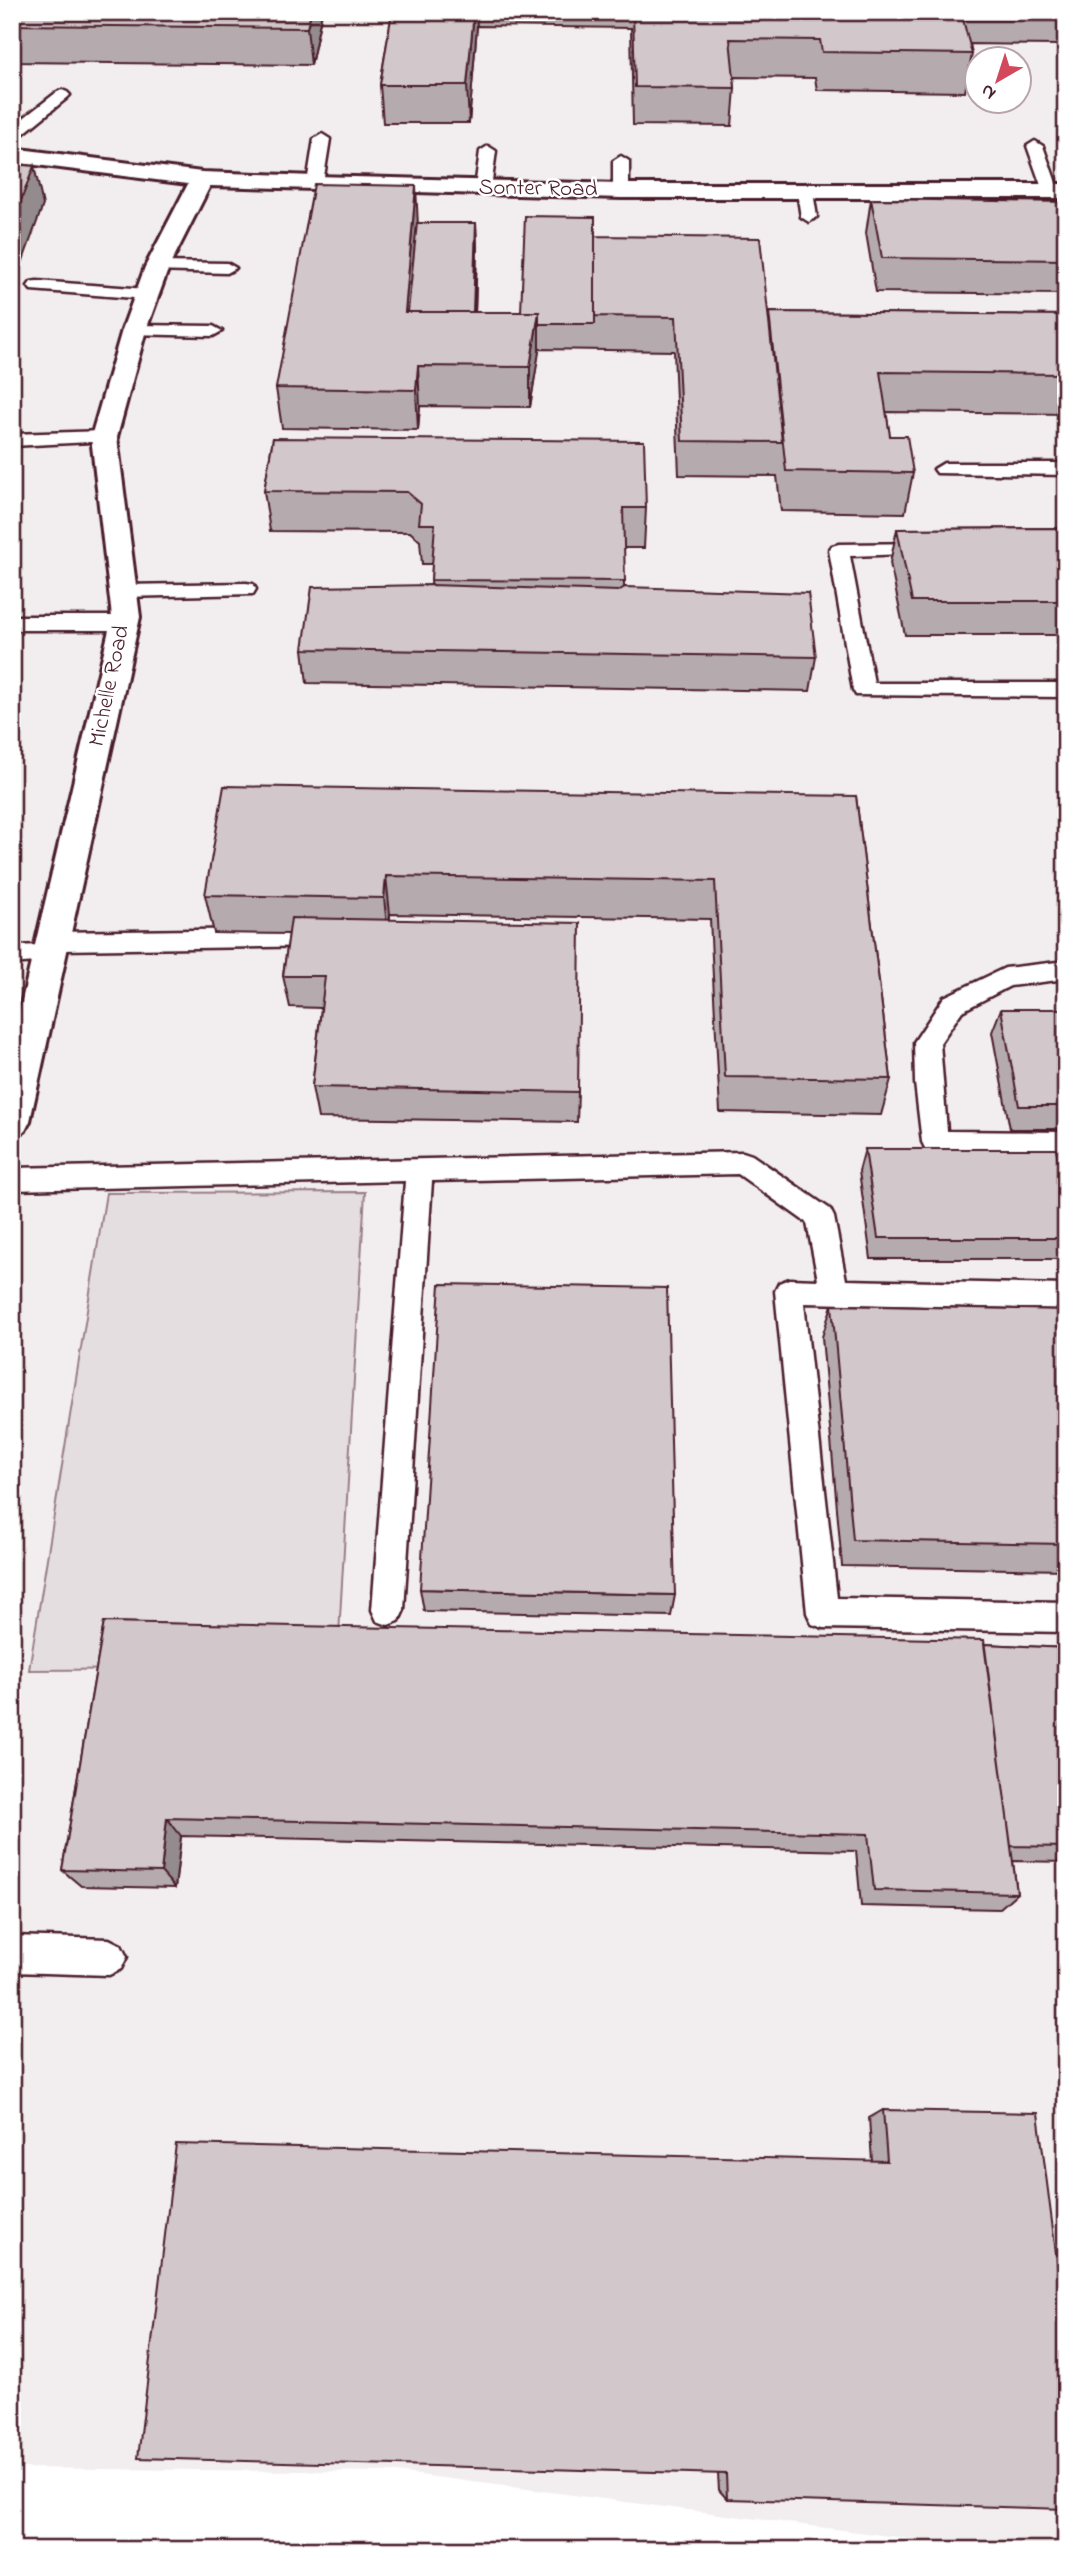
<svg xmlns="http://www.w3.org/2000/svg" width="1078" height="2562" viewBox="0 0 1078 2562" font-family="'Indie Flower',sans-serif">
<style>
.built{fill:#f2eeef;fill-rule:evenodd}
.green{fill:#e5dee0;stroke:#987e86;stroke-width:2}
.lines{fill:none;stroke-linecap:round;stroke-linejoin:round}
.lane-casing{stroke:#4a1f2b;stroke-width:5}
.street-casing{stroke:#4a1f2b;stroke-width:6}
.lane{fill:#fff;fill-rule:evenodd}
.street{fill:#fff;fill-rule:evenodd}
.wall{fill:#b5abaf;stroke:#4a1f2b;stroke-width:2}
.shaded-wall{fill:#938b8e;stroke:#4a1f2b;stroke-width:2}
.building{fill:#d2c7cb;stroke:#4a1f2b;stroke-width:2}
.labels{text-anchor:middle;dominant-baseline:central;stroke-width:5;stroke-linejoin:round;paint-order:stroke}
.far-street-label{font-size:23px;fill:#4a1f2b;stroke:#fff}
</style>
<rect width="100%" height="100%" fill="#fff"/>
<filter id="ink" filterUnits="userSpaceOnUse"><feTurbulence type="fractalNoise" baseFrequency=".0143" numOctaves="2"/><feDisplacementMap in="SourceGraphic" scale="14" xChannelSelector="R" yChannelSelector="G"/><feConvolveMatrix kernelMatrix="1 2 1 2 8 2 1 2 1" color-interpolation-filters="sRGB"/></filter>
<g filter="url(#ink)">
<path class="built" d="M 12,12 L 1066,12 L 1066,2550 L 996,2550 L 396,2472 L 12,2468 ZM 976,60 L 1018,60 L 1018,102 L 976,102 Z"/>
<path class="green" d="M 365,1192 L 337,1668 L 29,1670 L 106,1193 Z"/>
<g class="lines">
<defs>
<path id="lane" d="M 62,90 L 67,92 L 70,95 L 67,98 L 18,138 L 12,140 L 12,127 L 57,92 Z
M 322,134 L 330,139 L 323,183 L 315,188 L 307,183 L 314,139 Z
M 1035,141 L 1043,146 L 1059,191 L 1057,194 L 1051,196 L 1043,191 L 1027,146 Z
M 488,146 L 496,151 L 491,188 L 483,193 L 475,188 L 480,151 Z
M 621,156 L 629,161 L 629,191 L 621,196 L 613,191 L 613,161 Z
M 805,187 L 813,192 L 817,217 L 809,222 L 801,217 L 797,192 Z
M 157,262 L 227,263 L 236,268 L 227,273 L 151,271 L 148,267 L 151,263 Z
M 37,281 L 147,289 L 156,294 L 147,299 L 31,290 L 28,286 L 31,282 Z
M 134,325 L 213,326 L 222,331 L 213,336 L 128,334 L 125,330 L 128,326 Z
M 104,431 L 113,437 L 111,441 L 12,446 L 12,434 Z
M 944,463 L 1066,463 L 1066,475 L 937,473 L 934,469 Z
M 930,543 L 937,545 L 940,549 L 937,553 L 850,556 L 874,683 L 1066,683 L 1066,697 L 856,695 L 853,690 L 829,550 L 832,546 L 839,544 Z
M 246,583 L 253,584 L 256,589 L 253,594 L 122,597 L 115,596 L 112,591 L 115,586 L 122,585 Z
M 12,616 L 125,616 L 132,618 L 135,623 L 132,628 L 125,630 L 12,630 Z
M 326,928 L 335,931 L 338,937 L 335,943 L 326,946 L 60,950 L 62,954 L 59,960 L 12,964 L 12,946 L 43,945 L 41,941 L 44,935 L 53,932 Z
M 1066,961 L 1066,979 L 1010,986 L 962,1011 L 940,1043 L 947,1131 L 1066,1132 L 1066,1154 L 935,1153 L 926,1150 L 922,1142 L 915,1083 L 914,1042 L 944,997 L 1005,968 Z
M 743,1152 L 752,1155 L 830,1209 L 834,1217 L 846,1280 L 1066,1285 L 1066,1309 L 804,1303 L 837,1598 L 1066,1602 L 1066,1632 L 823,1628 L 812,1624 L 807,1613 L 775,1291 L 779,1283 L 789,1279 L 818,1280 L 807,1223 L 738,1174 L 432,1181 L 404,1610 L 399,1621 L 388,1625 L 377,1621 L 372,1610 L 405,1181 L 12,1190 L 12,1168 Z
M 12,1936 L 109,1939 L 121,1945 L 127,1957 L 121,1969 L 109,1975 L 12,1972 Z"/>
<path id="street" d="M 12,148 L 202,172 L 315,176 L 621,184 L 1066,184 L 1066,198 L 621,198 L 210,186 L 169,267 L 146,330 L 117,437 L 140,617 L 30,1121 L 25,1131 L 12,1135 L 12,1043 L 112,617 L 91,437 L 122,330 L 145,267 L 188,184 L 12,162 Z"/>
</defs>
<use href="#lane" class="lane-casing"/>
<use href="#street" class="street-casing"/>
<use href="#lane" class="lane"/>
<use href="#street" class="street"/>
</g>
<path class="wall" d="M 12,12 L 322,12 L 311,65 L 12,62 Z
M 392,12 L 1066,12 L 1066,68 L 1058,45 L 970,44 L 972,54 L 965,92 L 817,90 L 815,78 L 734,77 L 735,88 L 732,126 L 633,125 L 631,28 L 477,26 L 469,123 L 383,123 L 380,85 Z
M 871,199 L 1066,202 L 1066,294 L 876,292 L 866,233 Z
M 418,223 L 476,223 L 477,248 L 475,312 L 521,312 L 595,238 L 769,317 L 769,312 L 1066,315 L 1066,414 L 886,412 L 890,436 L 913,473 L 905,513 L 781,511 L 777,476 L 679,475 L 674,351 L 539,349 L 530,407 L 420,406 L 418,430 L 282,428 L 276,388 Z
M 273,438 L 646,508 L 644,548 L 624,548 L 624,587 L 816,657 L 810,691 L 307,683 L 303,649 L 431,585 L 432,564 L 422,564 L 420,541 L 410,532 L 270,531 L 264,491 Z
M 1066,528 L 1066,635 L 905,635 L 890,563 L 897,529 Z
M 856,796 L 891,1079 L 881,1115 L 720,1112 L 710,919 L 390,914 L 390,920 L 578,1092 L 577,1122 L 318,1118 L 312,1087 L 321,1008 L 290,1007 L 283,976 L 289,934 L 214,933 L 205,895 Z
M 1001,1009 L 1066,1009 L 1066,1129 L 1010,1129 L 992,1032 Z
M 865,1149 L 1066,1196 L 1066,1256 L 1064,1259 L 871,1259 L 859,1171 Z
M 832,1305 L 1066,1310 L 1066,1570 L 842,1566 L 822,1337 Z
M 420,1589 L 675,1595 L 671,1616 L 424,1611 Z
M 104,1622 L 984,1644 L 1066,1648 L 1066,1862 L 1013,1861 L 1017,1893 L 999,1909 L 861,1906 L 856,1851 L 181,1836 L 175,1888 L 81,1886 L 62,1870 Z
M 883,2110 L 1066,2331 L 727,2499 L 719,2490 L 718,2474 L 872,2161 L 869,2118 Z"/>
<path class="shaded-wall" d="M 311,12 L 322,12 L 311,65 L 307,28 Z
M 474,12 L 476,12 L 477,26 L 469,123 L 467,85 Z
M 34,166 L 43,205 L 12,291 L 12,224 Z
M 416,186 L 418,226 L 410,326 L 405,312 Z
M 476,223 L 477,248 L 474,352 L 473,327 Z
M 539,312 L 539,352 L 530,407 L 530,367 Z
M 418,366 L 420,406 L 418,430 L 416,390 Z
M 386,876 L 390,914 L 388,936 L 384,898 Z
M 167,1818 L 181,1836 L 175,1888 L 161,1872 Z"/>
<path class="building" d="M 12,12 L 311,12 L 307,28 L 12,25 Z
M 392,12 L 474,12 L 467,85 L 380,85 Z
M 633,12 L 961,12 L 972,54 L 822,52 L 820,40 L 730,39 L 735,88 L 635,87 Z
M 961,12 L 1061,12 L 1064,20 L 963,19 Z
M 12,164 L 34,166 L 12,224 Z
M 314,184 L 416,186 L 405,312 L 539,312 L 530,367 L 418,366 L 416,390 L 276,388 Z
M 871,199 L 1066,202 L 1066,260 L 882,258 Z
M 525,216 L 595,217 L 595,324 L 539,324 L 539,312 L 521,312 Z
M 417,223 L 476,223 L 473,312 L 408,312 Z
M 595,236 L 760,238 L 782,442 L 682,441 L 676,317 L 595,316 Z
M 769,312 L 1066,315 L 1066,374 L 880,372 L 890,436 L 907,436 L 913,473 L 786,471 Z
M 273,438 L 644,441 L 646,508 L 623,508 L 625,581 L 431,580 L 435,524 L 419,524 L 421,504 L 407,492 L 264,491 Z
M 1066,528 L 1066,601 L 912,601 L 897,529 Z
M 431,585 L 618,591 L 625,587 L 808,593 L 816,657 L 303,649 L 312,587 Z
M 224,786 L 856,796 L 891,1079 L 725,1077 L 715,881 L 386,876 L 384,898 L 205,895 Z
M 291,918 L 580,923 L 578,1092 L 312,1087 L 325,976 L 283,976 Z
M 1001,1009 L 1066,1009 L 1066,1106 L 1019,1106 Z
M 865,1149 L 1056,1149 L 1066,1196 L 1066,1238 L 878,1238 Z
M 440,1284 L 667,1288 L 675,1595 L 420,1589 Z
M 832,1305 L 1066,1310 L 1066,1544 L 853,1540 Z
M 104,1622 L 984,1640 L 1017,1893 L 874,1890 L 868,1834 L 167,1818 L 161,1872 L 62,1870 Z
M 984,1644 L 1066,1648 L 1066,1847 L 1011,1846 Z
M 883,2110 L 1038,2113 L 1066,2331 L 1066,2509 L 727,2499 L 726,2474 L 138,2458 L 176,2144 L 887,2161 Z"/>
</g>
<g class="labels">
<g class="far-street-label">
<text transform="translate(538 189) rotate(1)">Sonter Road</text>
<text transform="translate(110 686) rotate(-78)">Michelle Road</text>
</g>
</g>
<rect width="1078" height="2562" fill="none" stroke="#fff" stroke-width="42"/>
<rect x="21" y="21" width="1036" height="2520" fill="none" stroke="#4a1f2b" stroke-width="2.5" filter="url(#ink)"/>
<g transform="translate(998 80) rotate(219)"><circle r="33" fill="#ffffff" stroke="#b7a5aa" stroke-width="2"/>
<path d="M0-5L12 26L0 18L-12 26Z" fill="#d1495b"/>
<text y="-10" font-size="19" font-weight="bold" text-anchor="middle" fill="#4a1f2b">N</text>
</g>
</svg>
